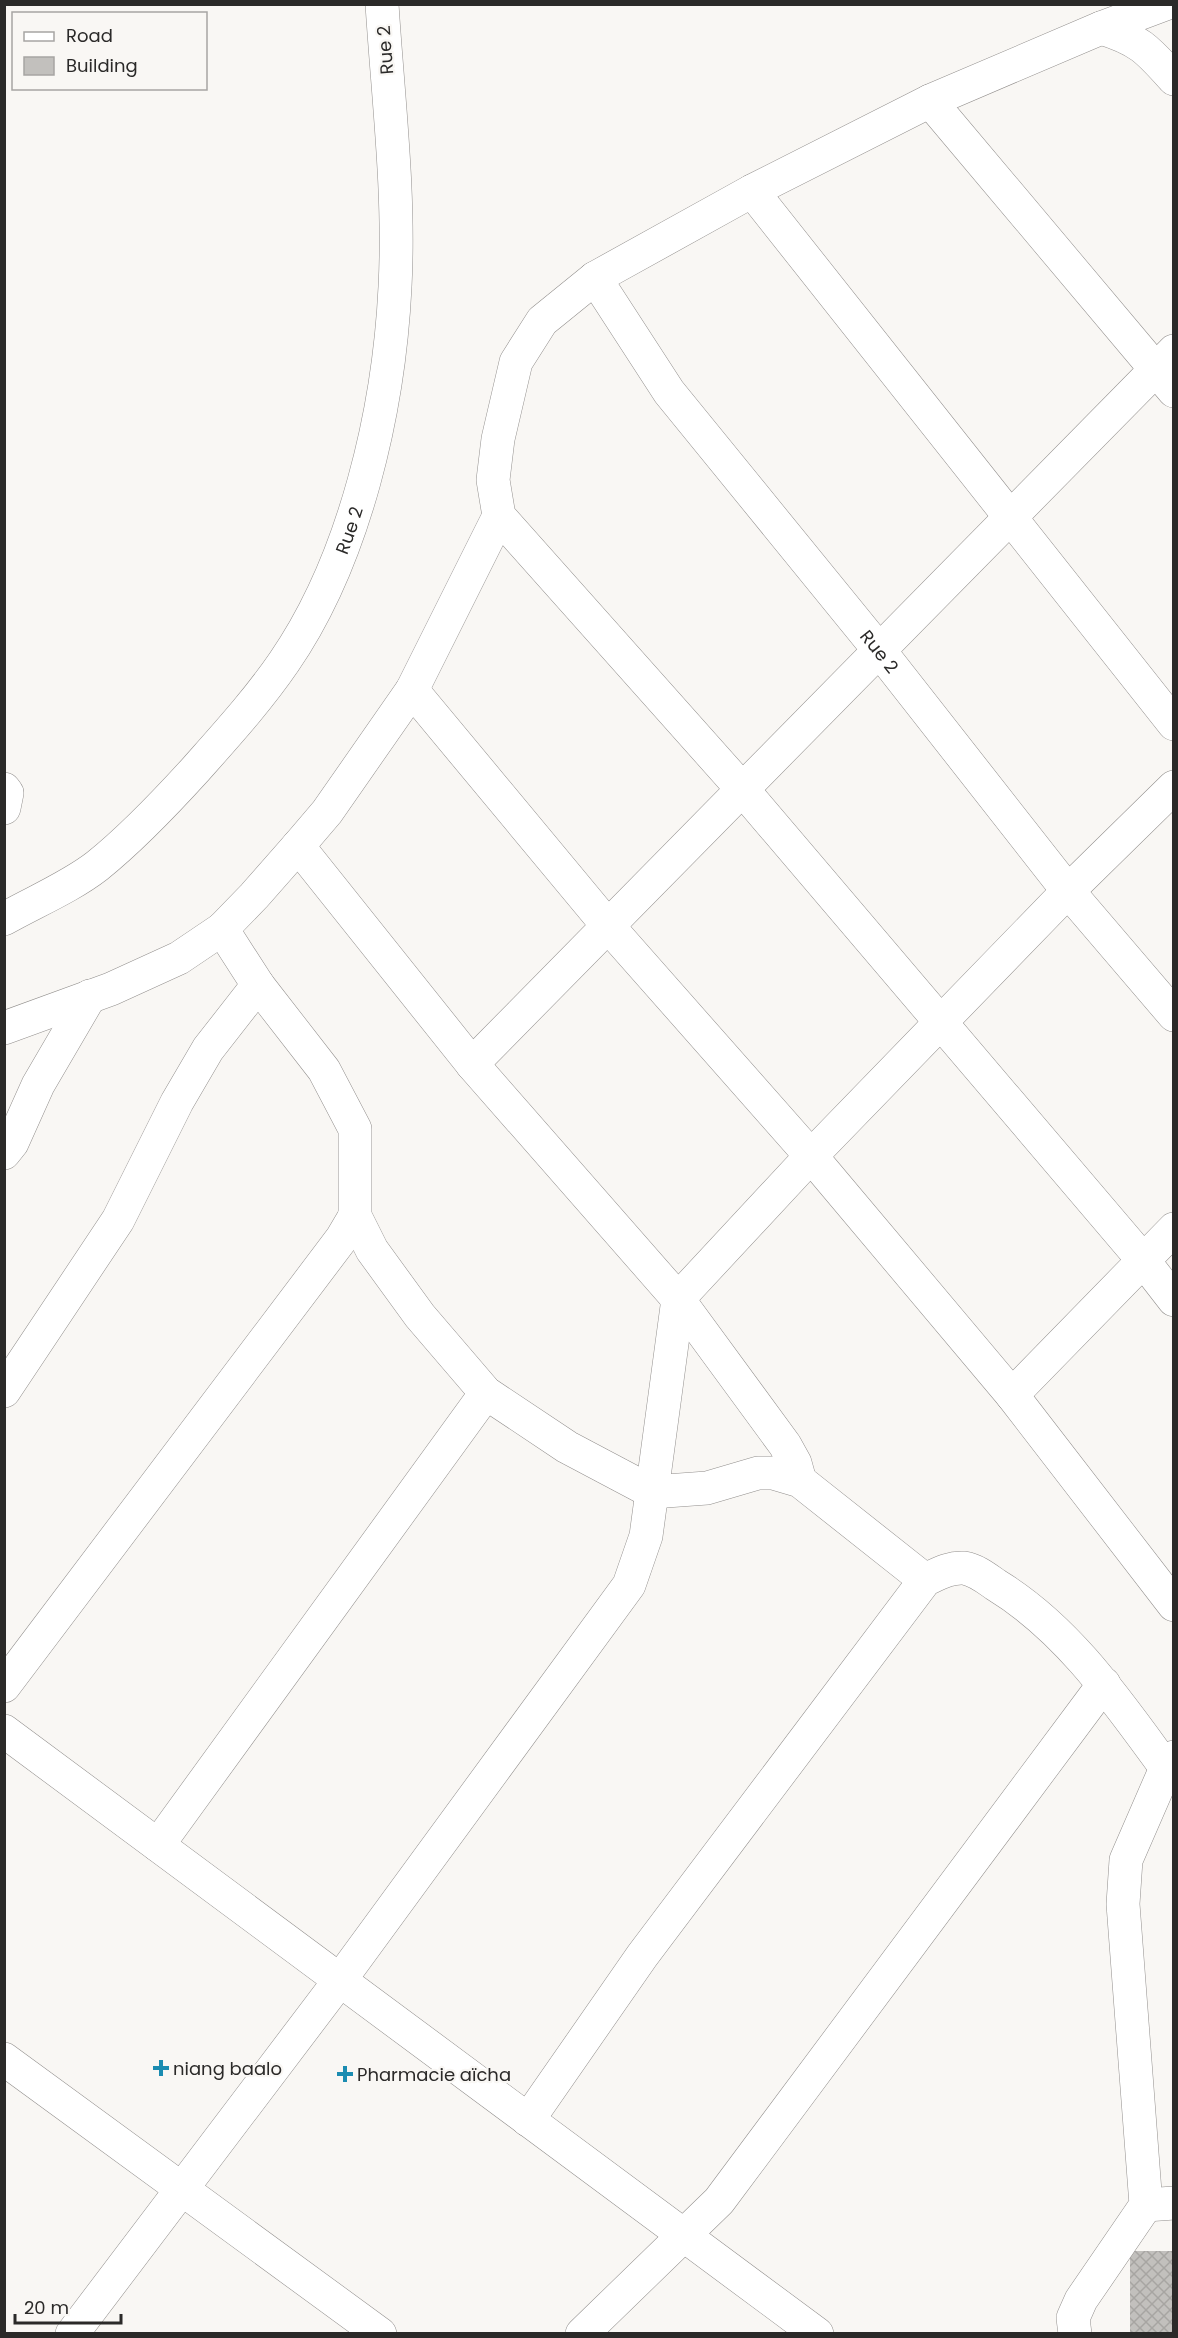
<svg xmlns="http://www.w3.org/2000/svg" width="1178" height="2338" viewBox="0 0 1178 2338" font-family="Poppins,sans-serif">
<style>
.building{fill:url(#building-cross-hatch)}
.lines{fill:none;stroke-linecap:round;stroke-linejoin:round}
.street-casing{stroke:#928f8d;stroke-width:34}
.secondary-casing{stroke:#928f8d;stroke-width:34}
.street{stroke:#fff;stroke-width:33}
.secondary{stroke:#fff;stroke-width:33}
.poi-dot{fill:#1b8cb1;stroke:#f9f7f4;stroke-width:2}
.labels{text-anchor:middle;dominant-baseline:central;stroke-width:4.5;stroke-linejoin:round;paint-order:stroke}
.street-label{font-size:18px;fill:#2b2a29;stroke:#f9f7f4}
.poi-label{font-size:18px;fill:#2b2a29;stroke:#f9f7f4;text-anchor:start}
</style>
<defs>
<pattern id="building-cross-hatch" width="8" height="8" patternUnits="userSpaceOnUse" patternTransform="scale(1.5)"><rect width="8" height="8" fill="#c2c0bd"/><path d="M0 0l8 8M0 8l8-8" fill="none" stroke="#a7a5a2"/></pattern>
</defs>
<rect width="100%" height="100%" fill="#f9f7f4"/>
<path class="building" d="M 1130,2251 L 1174,2251 L 1174,2334 L 1130,2334 Z"/>
<g class="lines">
<defs>
<g id="street">
<path d="M 1165,4 L 1101,28 L 930,101 L 752,191 L 595,278 L 542,321 L 516,362 L 498,439 L 493,480 L 499,516 L 743,790 L 1143,1260 L 1174,1300"/>
<path d="M 1101,28 C 1140,40 1148,50 1174,79"/>
<path d="M 930,101 L 1174,391"/>
<path d="M 752,191 L 1174,724"/>
<path id="s1" d="M 595,278 L 669,392 L 879,650 L 1068,891 L 1174,1015"/>
<path d="M 499,516 L 412,690 L 327,812 L 298,846 L 472,1064 L 678,1299 L 785,1445 L 795,1463 L 800,1481"/>
<path d="M 412,690 L 608,926 L 811,1156 L 1012,1395 L 1174,1605"/>
<path d="M 4,789 L 7,793 L 4,808"/>
<path d="M 298,846 L 254,896 L 222,929 L 258,985 L 324,1070 L 355,1129 L 355,1216 L 372,1250 L 420,1316 L 486,1393 L 567,1447 L 652,1492 L 707,1488 L 758,1473 L 773,1473 L 800,1481 L 925,1580"/>
<path d="M 4,1028 L 111,989 L 179,958 L 222,929"/>
<path d="M 472,1064 L 1174,351"/>
<path d="M 4,1153 L 12,1143 L 38,1085 L 90,996"/>
<path d="M 4,1391 L 118,1220 L 177,1102 L 208,1049 L 258,985"/>
<path d="M 1012,1395 L 1174,1229"/>
<path d="M 4,1686 L 342,1238 L 355,1216"/>
<path d="M 4,1731 L 817,2334"/>
<path d="M 158,1845 L 486,1393"/>
<path d="M 528,2120 L 642,1956 L 925,1580 C 938,1574 950,1567 964,1568 C 976,1570 986,1578 996,1585 C 1068,1629 1117,1701 1166,1768"/>
<path d="M 1146,2205 L 1174,2203"/>
<path d="M 72,2334 L 340,1980 L 629,1585 L 646,1536 L 678,1299 L 811,1156 L 1068,891 L 1174,787"/>
<path d="M 582,2334 L 719,2201 L 1104,1684"/>
<path d="M 1075,2334 L 1073,2318 L 1081,2300 L 1146,2205 L 1123,1904 L 1126,1860 L 1166,1768 L 1174,1757"/>
</g>
<g id="secondary">
<path id="s2" d="M 4,919 C 34,902 70,887 97,866 C 132,838 166,802 196,769 C 227,734 258,700 284,662 C 355,559 389,410 395,287 C 400,193 388,98 382,4"/>
<path d="M 4,2059 L 380,2334"/>
</g>
</defs>
<use href="#street" class="street-casing"/>
<use href="#secondary" class="secondary-casing"/>
<use href="#street" class="street"/>
<use href="#secondary" class="secondary"/>
</g>
<g class="poi-dot">
<path d="M158 2059h6v6h6v6h-6v6h-6v-6h-6v-6h6z"/>
<path d="M342 2065h6v6h6v6h-6v6h-6v-6h-6v-6h6z"/>
</g>
<g class="labels">
<g class="street-label">
<text transform="translate(385 50) rotate(-94)">Rue 2</text>
<text stroke="none"><textPath href="#s2" startOffset="532">Rue 2</textPath></text>
<text stroke="none"><textPath href="#s1" startOffset="470">Rue 2</textPath></text>
</g>
<g class="poi-label">
<text x="173" y="2068">niang baalo</text>
<text x="357" y="2074">Pharmacie aïcha</text>
</g>
</g>
<rect width="1178" height="2338" fill="none" stroke="#2b2a29" stroke-width="12"/>
<rect x="12" y="12" width="195" height="78" fill="#f9f7f4" stroke="#a7a5a3" stroke-width="1.5"/>
<rect x="24" y="32" width="30" height="9" fill="#ffffff" stroke="#a7a5a3" stroke-width="1.5"/>
<text x="66" y="42" font-size="18" fill="#2b2a29">Road</text>
<rect x="24" y="57" width="30" height="18" fill="#c2c0bd" stroke="#a7a5a3" stroke-width="1.5"/>
<text x="66" y="72" font-size="18" fill="#2b2a29">Building</text>
<path d="M15 2314v9h106v-9" fill="none" stroke="#2b2a29" stroke-width="3"/>
<text x="24" y="2314" font-size="18" fill="#2b2a29" stroke="#f9f7f4" stroke-width="4.5" paint-order="stroke">20 m</text>
</svg>
